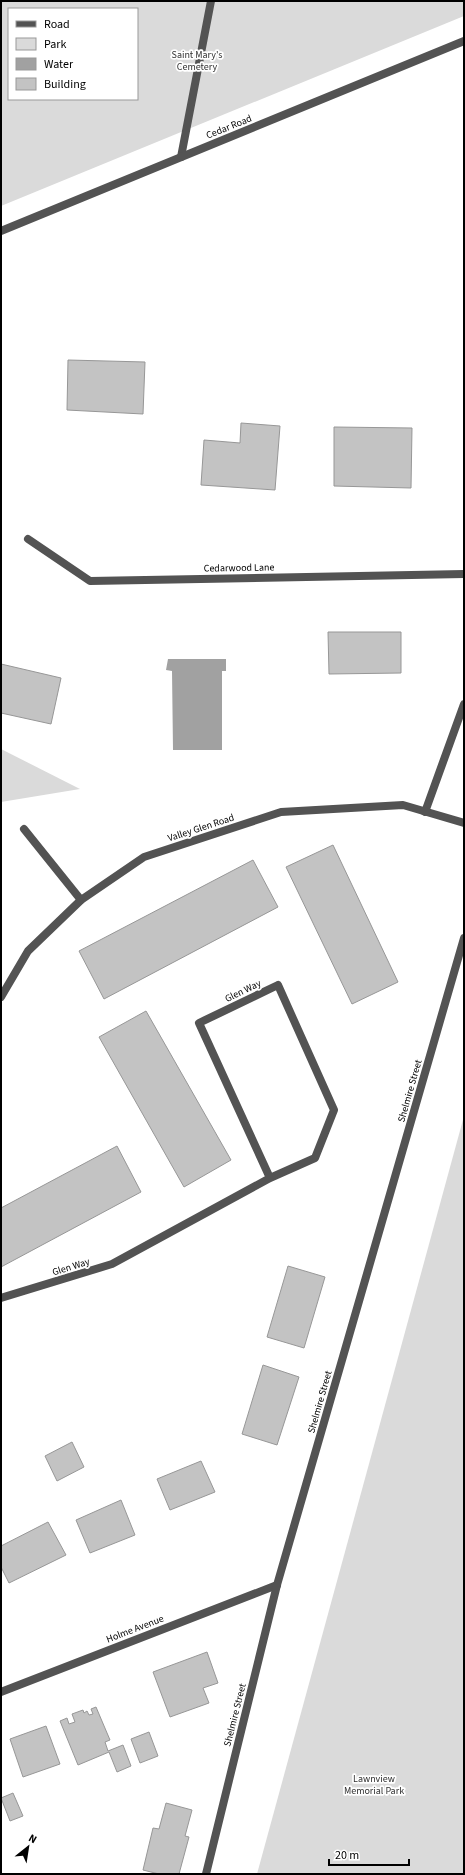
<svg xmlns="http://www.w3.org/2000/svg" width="465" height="1875" viewBox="0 0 465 1875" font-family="'Source Sans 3',sans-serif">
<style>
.green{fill:#dadada;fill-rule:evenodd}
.water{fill:#a1a1a1}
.building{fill:#c3c3c3;stroke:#979797}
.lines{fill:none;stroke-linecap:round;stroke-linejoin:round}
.service{stroke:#535353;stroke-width:8}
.minor{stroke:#535353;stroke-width:8}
.labels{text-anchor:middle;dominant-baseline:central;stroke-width:3.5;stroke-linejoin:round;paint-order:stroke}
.park-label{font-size:10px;fill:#313131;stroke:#fff}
.street-label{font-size:10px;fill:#000;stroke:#fff}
</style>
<rect width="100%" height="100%" fill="#fff"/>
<!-- green -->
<g class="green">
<path d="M1 1H464V16L1 206ZM9 9H137V99H9Z"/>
<polygon points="1,749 80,789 1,802"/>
<polygon points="464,1116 464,1874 257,1874"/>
</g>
<!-- water -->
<polygon class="water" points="168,659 226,659 226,671 222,671 222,750 173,750 172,671 166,670"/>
<!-- building -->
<g class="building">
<polygon points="68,360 145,362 143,414 67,410"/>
<polygon points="241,423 280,426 275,490 201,485 204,440 240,443"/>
<polygon points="334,427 412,428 411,488 334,486"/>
<polygon points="328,632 401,632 401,673 329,674"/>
<polygon points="1,664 61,678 51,724 1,713"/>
<polygon points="333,845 398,982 352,1004 286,867"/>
<polygon points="253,860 278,907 104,999 79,951"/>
<polygon points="146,1011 231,1160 184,1187 99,1037"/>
<polygon points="117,1146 141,1192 1,1267 1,1208"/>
<polygon points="288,1266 325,1277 304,1348 267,1337"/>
<polygon points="263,1365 299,1377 277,1445 242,1434"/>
<polygon points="72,1442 84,1467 57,1481 45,1456"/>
<polygon points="201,1461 215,1492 170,1510 157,1479"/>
<polygon points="121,1500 135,1535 90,1553 76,1520"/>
<polygon points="48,1522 66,1555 9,1583 1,1567 1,1546"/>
<polygon points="207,1652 218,1683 203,1688 209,1703 170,1717 153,1672"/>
<polygon points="96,1707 110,1740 105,1742 108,1751 123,1745 131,1766 117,1772 109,1752 78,1765 60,1721 67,1718 69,1724 75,1722 72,1714 83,1710 84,1713 87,1711 89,1715 93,1714 91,1709"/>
<polygon points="46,1726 60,1764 23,1777 10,1739"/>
<polygon points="149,1732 158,1756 140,1763 131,1739"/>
<polygon points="13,1793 23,1816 10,1821 1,1798"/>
<polygon points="166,1803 192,1810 185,1836 189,1837 179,1874 159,1874 143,1870 153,1828 159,1829"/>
</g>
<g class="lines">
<!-- service -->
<g class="service">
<polyline points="181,157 211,1"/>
<polyline points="425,812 464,704"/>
<polyline points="24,829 81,900"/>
</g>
<!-- minor -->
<g class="minor">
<polyline points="1,231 464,41"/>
<polyline points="28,539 90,581 464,574"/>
<polyline points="1,997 28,951 81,900 144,857 281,812 403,805 464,823"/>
<polyline points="1,1298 112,1264 270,1178 315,1158 334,1110 278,985 199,1023 270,1178"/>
<polyline points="1,1692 277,1585"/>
<polyline points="206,1874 277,1585 464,938"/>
</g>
</g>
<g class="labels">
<!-- park labels -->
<g class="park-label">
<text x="197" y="55">Saint Mary's<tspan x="197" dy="12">Cemetery</tspan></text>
<text x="374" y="1779">Lawnview<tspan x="374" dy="12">Memorial Park</tspan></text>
</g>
<!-- street labels -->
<g class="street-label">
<text transform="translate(229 127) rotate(-22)">Cedar Road</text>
<text transform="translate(239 568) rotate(-1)">Cedarwood Lane</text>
<text transform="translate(201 828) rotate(-18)">Valley Glen Road</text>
<text transform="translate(243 991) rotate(-26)">Glen Way</text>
<text transform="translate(410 1091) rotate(-74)">Shelmire Street</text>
<text transform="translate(71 1267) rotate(-17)">Glen Way</text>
<text transform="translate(320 1402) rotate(-74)">Shelmire Street</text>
<text transform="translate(135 1629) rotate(-21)">Holme Avenue</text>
<text transform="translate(235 1715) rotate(-76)">Shelmire Street</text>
</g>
</g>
<!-- border -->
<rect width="465" height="1875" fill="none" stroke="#000000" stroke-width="4"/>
<!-- legend -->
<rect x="8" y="8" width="130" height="92" fill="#ffffff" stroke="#999999"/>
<rect x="16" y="21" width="20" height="6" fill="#535353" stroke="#999999"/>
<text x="44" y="28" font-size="12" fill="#000000">Road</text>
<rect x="16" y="38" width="20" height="12" fill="#dadada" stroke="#999999"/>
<text x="44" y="48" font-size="12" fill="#000000">Park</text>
<rect x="16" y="58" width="20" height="12" fill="#a1a1a1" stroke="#999999"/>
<text x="44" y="68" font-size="12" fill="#000000">Water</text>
<rect x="16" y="78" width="20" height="12" fill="#c3c3c3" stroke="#999999"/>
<text x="44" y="88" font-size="12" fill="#000000">Building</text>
<!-- north arrow -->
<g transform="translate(28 1847) rotate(30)" stroke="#ffffff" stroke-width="3" paint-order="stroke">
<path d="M0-3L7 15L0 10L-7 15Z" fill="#000000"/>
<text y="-6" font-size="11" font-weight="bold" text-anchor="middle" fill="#000000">N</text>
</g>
<!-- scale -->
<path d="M329 1859v6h80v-6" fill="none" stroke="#000000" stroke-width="2"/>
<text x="335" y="1859" font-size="12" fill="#000000" stroke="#ffffff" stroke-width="3" paint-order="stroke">20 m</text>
</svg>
